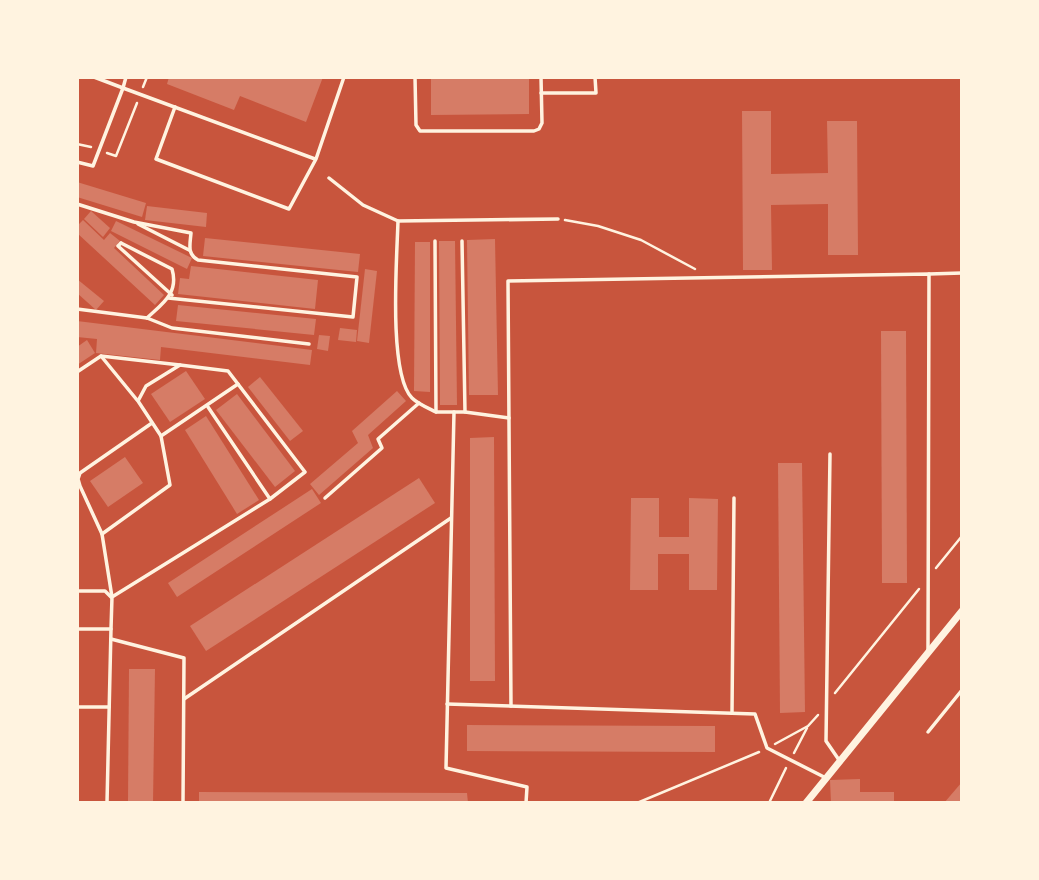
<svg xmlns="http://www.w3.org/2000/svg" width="1039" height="880" viewBox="0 0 1039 880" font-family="'Nunito Sans',sans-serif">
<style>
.building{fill:#d67c66}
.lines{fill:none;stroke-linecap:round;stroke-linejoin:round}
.path{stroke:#fff3e0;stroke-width:2.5}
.service{stroke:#fff3e0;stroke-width:3.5}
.minor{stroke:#fff3e0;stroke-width:7}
</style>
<rect width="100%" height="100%" fill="#c8553d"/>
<!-- building -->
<g class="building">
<polygon points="169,77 323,77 306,122 240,96 234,110 167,84"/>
<polygon points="431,77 529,77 529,114 431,115"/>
<polygon points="742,111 771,111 771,174 828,173 827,121 857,121 858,255 828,255 828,204 771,205 772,270 743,270"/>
<polygon points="77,182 146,203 142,217 77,197"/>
<polygon points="147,206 207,213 206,227 145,220"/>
<polygon points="91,211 110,228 103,237 84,219"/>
<polygon points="83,220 104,240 110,233 120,241 114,248 164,295 155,305 77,233 77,226"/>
<polygon points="116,221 192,258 187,269 111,231"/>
<polygon points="205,238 360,254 358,272 203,256"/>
<polygon points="495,239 498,395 469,395 467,240"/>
<polygon points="439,241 455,241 457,405 440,405"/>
<polygon points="415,242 430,242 430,392 414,391"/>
<polygon points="191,266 318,280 315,309 178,294 180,278 189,279"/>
<polygon points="365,269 377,271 369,343 357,341"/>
<polygon points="77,279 104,301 96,310 77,293"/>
<polygon points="178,305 316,319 314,335 176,321"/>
<polygon points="77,321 312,350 310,365 161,347 160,360 96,353 97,339 77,337"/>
<polygon points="340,328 357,330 356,342 338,340"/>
<polygon points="881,331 906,331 907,583 882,583"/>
<polygon points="319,335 330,336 328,351 317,349"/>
<polygon points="87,340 95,353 77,365 77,347"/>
<polygon points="186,371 205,399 170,422 151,394"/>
<polygon points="260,377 303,431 290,441 248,387"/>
<polygon points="397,391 406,401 368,435 373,448 319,495 310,484 358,443 352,431"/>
<polygon points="237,394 295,471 275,487 216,410"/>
<polygon points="206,416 259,500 237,514 185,430"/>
<polygon points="494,437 495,681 470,681 470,438"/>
<polygon points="125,457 143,483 108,507 90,481"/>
<polygon points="778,463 802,463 805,712 780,713"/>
<polygon points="419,478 435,503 206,651 190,626"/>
<polygon points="312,489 321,503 177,597 168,583"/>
<polygon points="631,498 659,498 659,537 689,537 689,498 718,499 717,590 689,590 689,554 658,554 658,590 630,590"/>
<polygon points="129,669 155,669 153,803 128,803"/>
<polygon points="467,725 715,726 715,752 467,751"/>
<polygon points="860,779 860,792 894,792 894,803 831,803 830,780"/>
<polygon points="962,782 962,803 944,803"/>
<polygon points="199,792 467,793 468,803 199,803"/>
</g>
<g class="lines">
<!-- path -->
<g class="path">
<polyline points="143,87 147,77"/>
<polyline points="77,144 91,147"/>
<polyline points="107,153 116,156 137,103"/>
<polyline points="565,220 598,226 641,240 695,269"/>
<polyline points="936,568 962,536"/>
<polyline points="835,693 919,589"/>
<polyline points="775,744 808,726 818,715"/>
<polyline points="794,753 807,728"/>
<polyline points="637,803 759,752"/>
<polyline points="769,803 786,768"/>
</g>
<!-- service -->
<g class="service">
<polyline points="94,77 123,88 126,77"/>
<polyline points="415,77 416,125 420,131 534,131 539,129 542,123 541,77"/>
<polyline points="541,93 596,93 595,77"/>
<polyline points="175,107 156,159 289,209 316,159 344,77"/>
<polyline points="77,162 93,166 123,88 315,159"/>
<polyline points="329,178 363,205 398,221 558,219"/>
<path d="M77 204 134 222 191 233C190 245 187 254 198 260L357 277 353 317 168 298"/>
<path d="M398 221C397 257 388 374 412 398 418 404 428 408 436 412"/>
<polyline points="138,224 189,250"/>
<polyline points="435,241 436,412 465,412 509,418"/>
<polyline points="462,241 465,412"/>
<path d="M121 243 172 269C179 293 163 303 147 318"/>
<polyline points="121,243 118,246 172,295"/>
<polyline points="929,274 962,273"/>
<polyline points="77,309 147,318 172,328 309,344"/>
<polyline points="101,356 137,400"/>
<polyline points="77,372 101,356 180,365 146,386 138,401 161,436 170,485 102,534 112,597"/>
<polyline points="208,407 270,499"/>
<polyline points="454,412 446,768 527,787 526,803"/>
<polyline points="161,436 238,384"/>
<polyline points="830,454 826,741 839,760"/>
<polyline points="325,498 382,448 378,439 419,403"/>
<polyline points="102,534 80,486 78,479 80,473 152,423"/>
<polyline points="77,591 105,591 111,597"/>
<polyline points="77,629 111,629 112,597 270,499 305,472 228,371 180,365"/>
<polyline points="111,639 184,658 183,803"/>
<polyline points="184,699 451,518"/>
<polyline points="447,704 755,714 767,748 826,778"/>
<polyline points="511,706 508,281 929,274 928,651"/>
<polyline points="77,707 109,707"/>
<polyline points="732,713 734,498"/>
<polyline points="928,732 962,690"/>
<polyline points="107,803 111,629"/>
</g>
<!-- minor -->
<polyline class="minor" points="806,803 962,611"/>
</g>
<!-- border -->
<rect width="1039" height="880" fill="none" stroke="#fff3e0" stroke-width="158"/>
</svg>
